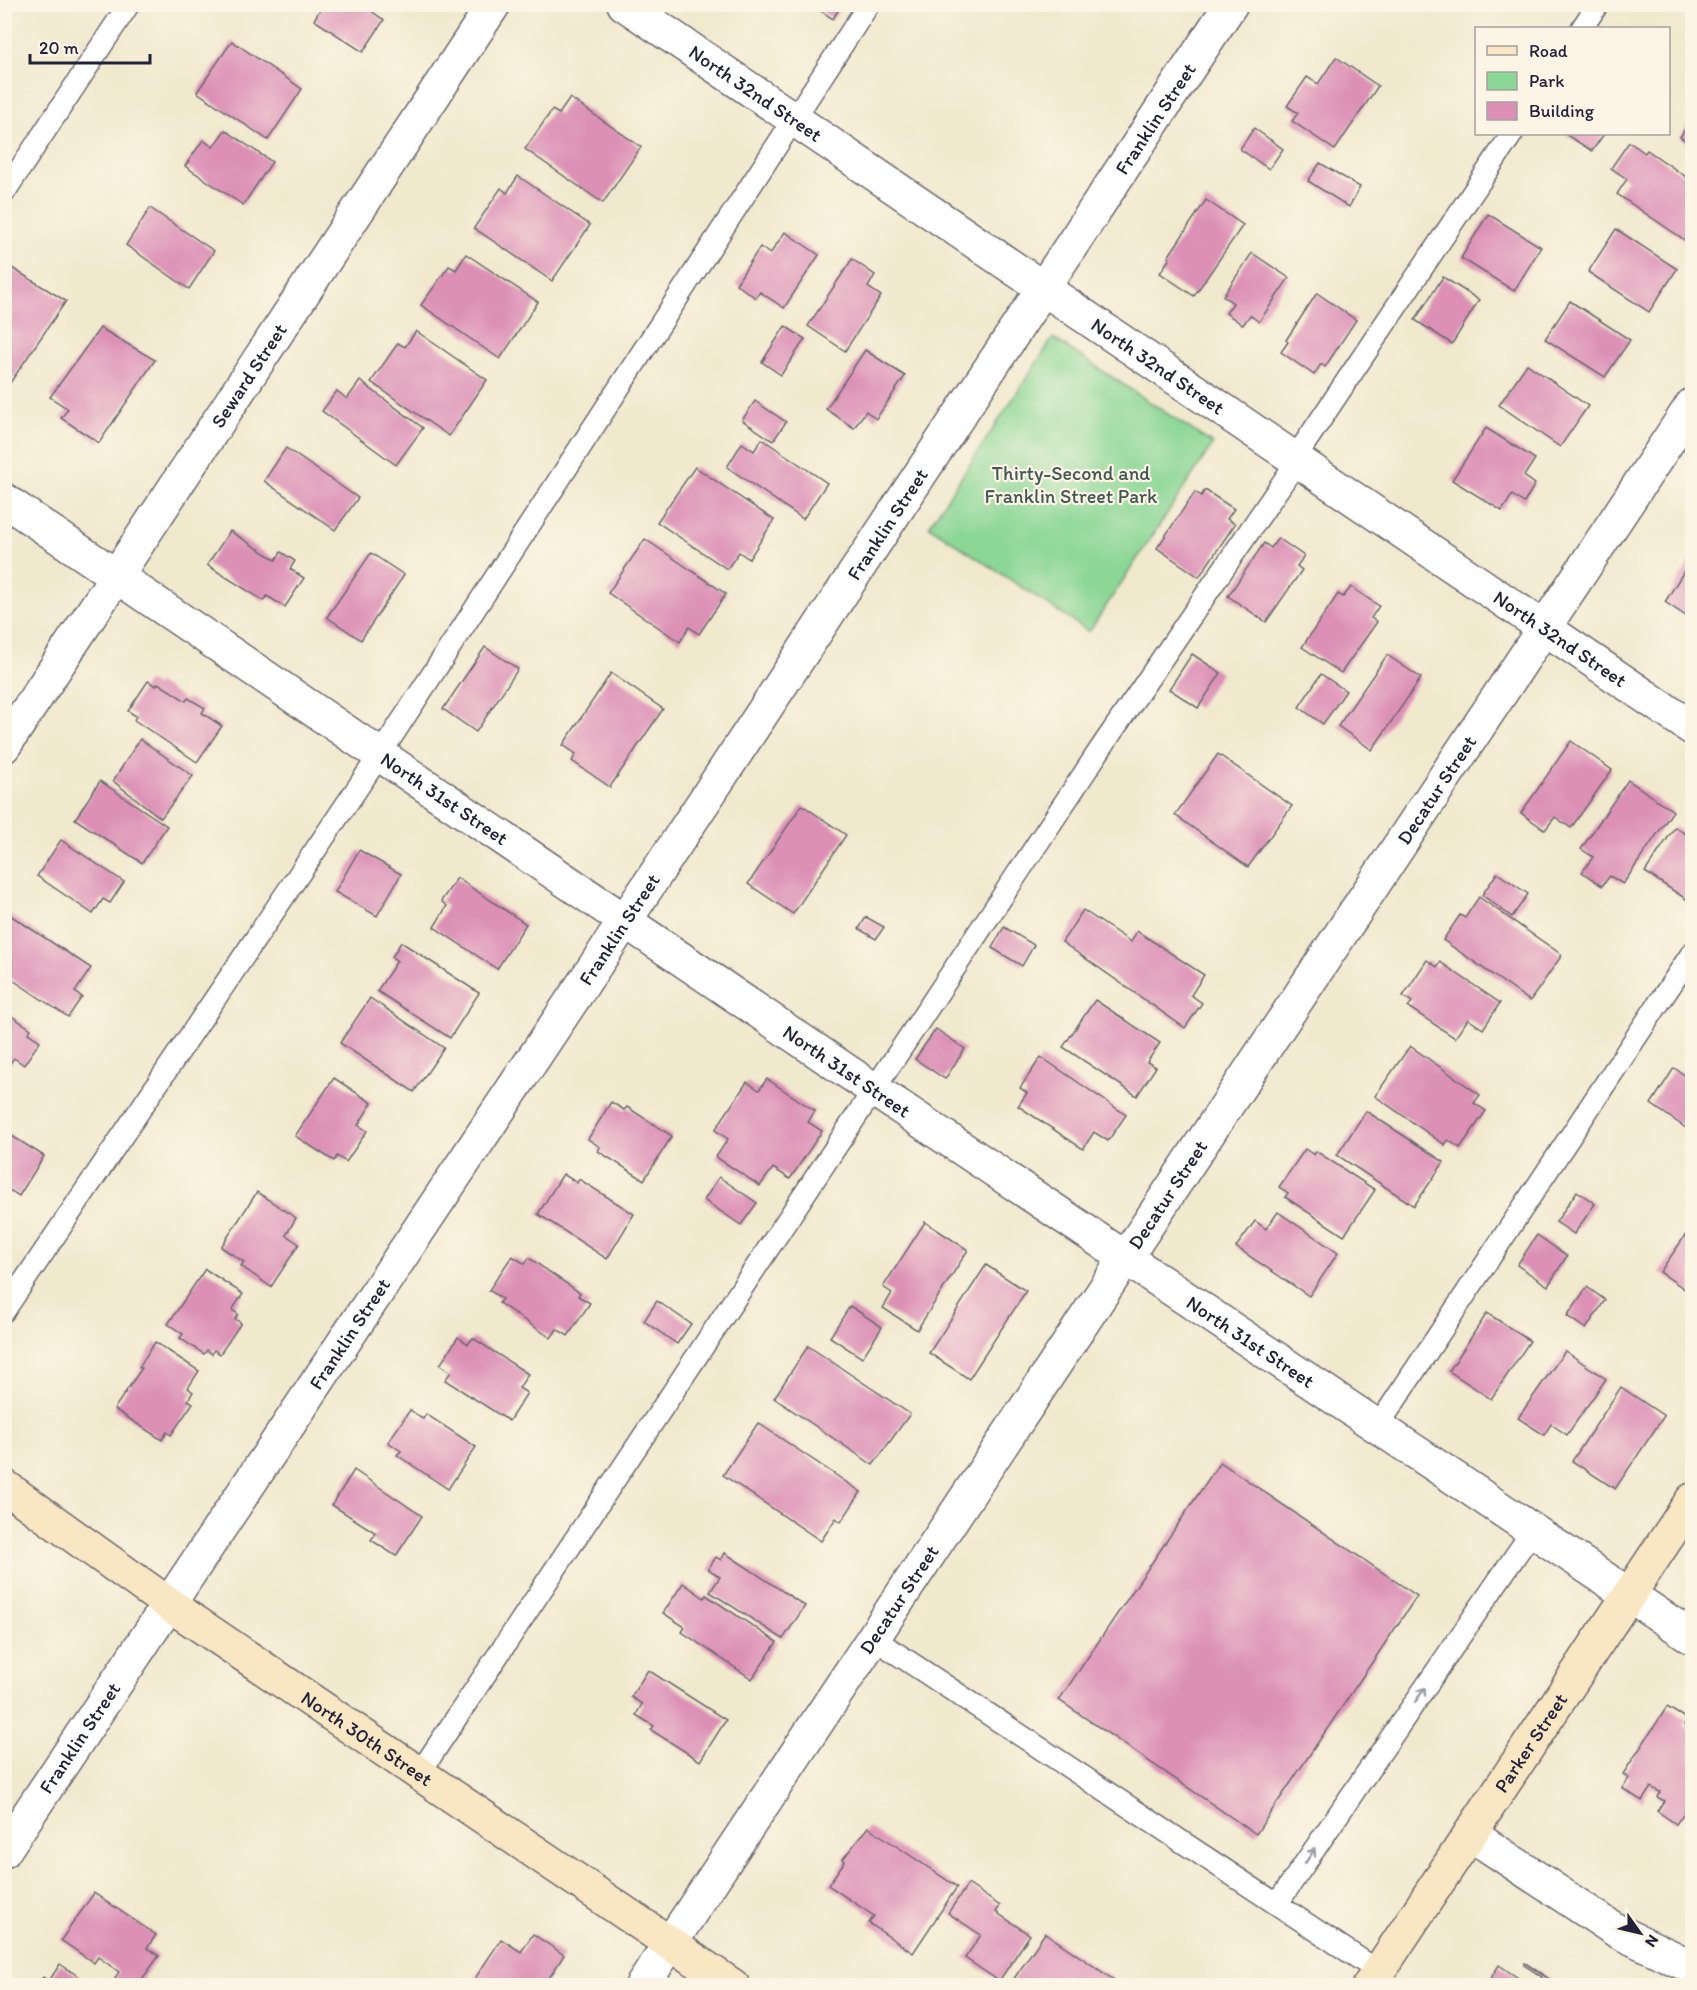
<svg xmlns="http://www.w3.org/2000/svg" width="1697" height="1990" viewBox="0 0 1697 1990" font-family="Itim,sans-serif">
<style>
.green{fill:#8bd795;stroke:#567c68;stroke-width:1.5}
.building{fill:#dc90b6}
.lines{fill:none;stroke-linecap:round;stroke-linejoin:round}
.lane-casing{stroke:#6a686e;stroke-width:24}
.street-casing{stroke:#6a686e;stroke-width:36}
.secondary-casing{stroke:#6a686e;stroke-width:36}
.lane{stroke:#fff;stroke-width:21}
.street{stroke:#fff;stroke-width:33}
.secondary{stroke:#f9e7c3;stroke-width:33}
.oneway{stroke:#9c9ca7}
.labels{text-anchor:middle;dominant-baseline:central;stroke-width:4.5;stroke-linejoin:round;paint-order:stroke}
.street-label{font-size:20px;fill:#22223b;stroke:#fcf5e5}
.park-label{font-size:20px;fill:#425856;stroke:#fcf5e5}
</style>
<rect width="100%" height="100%" fill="#fcf5e5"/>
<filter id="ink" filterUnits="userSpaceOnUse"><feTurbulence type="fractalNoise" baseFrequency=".0167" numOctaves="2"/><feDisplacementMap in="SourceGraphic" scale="12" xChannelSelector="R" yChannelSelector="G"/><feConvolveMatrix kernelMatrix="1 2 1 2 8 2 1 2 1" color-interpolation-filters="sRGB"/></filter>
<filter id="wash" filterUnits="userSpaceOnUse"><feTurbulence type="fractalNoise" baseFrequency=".008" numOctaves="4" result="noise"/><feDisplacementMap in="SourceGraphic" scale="24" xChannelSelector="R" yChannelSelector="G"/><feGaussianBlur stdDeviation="1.35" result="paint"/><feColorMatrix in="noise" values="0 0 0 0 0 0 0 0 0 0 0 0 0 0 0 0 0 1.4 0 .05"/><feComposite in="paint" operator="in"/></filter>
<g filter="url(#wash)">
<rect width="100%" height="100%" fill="#f1e9ce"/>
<!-- green -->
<polygon class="green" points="1053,338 1213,444 1089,632 929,526"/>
<g id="blocks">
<!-- building -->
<g class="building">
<polygon points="323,4 361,4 384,20 363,52 314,20"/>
<polygon points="810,4 842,4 833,19"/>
<polygon points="232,41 302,89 268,140 197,92"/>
<polygon points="1336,57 1378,86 1335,150 1292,121 1298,113 1287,106 1307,77 1318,84"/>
<polygon points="570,98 641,147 603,203 525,149 552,110 559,114"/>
<polygon points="1692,118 1692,145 1680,137"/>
<polygon points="1254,128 1283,149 1269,169 1240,149"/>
<polygon points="225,130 272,162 243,205 185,166 203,140 213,147"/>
<polygon points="1565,134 1604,134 1592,151"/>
<polygon points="1629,142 1645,153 1647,150 1692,181 1692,238 1689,243 1617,194 1627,179 1611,168"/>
<polygon points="1320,163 1360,187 1349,207 1308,181"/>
<polygon points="518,176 590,225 552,281 474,228 501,188 507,193"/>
<polygon points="1206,200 1243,225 1194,296 1160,273 1170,258 1168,257"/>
<polygon points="150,208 214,251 189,289 126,245"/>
<polygon points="1488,214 1541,247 1514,291 1461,258"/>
<polygon points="1616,229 1677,269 1649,312 1588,272"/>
<polygon points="785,232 819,255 784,308 760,292 756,298 736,284 760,247 770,254"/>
<polygon points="1252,253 1289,278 1259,322 1250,315 1243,325 1226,313 1233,303 1223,296"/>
<polygon points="466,254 538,302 500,359 421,305 449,266 456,270"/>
<polygon points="852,259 875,275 868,287 881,296 845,351 808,326"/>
<polygon points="12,268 66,301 10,383 4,379 4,279"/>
<polygon points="1443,277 1479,300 1452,344 1415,320"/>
<polygon points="1317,293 1356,320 1325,367 1321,364 1314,375 1281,352 1288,342 1286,340"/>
<polygon points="1570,301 1630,340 1605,377 1545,339"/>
<polygon points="785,326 805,339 781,375 762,362"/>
<polygon points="100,328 155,360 99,443 61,418 68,409 50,397"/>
<polygon points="416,331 487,380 449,436 371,382 398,343 405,347"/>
<polygon points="865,350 905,376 876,419 866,411 854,428 826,409"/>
<polygon points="1527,364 1588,406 1560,447 1499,405"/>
<polygon points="360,381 423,428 396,465 322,411 337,391 347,399"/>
<polygon points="755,401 786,422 773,441 742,420"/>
<polygon points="1486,428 1535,459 1524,476 1535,484 1524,503 1512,495 1502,511 1452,480"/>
<polygon points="762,439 827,483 803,519 727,467 742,443 754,451"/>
<polygon points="286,448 358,498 335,530 264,481"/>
<polygon points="695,467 774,520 749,559 739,552 727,569 657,522"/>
<polygon points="1205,490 1234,509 1227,519 1235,524 1199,577 1157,548 1195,492 1201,496"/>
<polygon points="230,531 276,560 281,552 295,561 290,569 304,578 285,607 267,596 264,601 207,565"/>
<polygon points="1278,538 1304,556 1297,566 1302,570 1266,622 1228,596 1264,543 1271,548"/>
<polygon points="645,539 726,594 699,634 689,627 680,642 608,593"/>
<polygon points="371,553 404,575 361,640 327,617"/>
<polygon points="1692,558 1692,620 1665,602"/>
<polygon points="1351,587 1379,606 1371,618 1377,622 1341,673 1302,647 1338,594 1343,597"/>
<polygon points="485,647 518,669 476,732 443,709"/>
<polygon points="1192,654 1221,673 1198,708 1169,689"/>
<polygon points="1387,655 1421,678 1372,750 1338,726"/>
<polygon points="611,673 663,709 610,787 572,761 576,754 563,745"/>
<polygon points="1321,674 1346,691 1323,724 1299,707"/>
<polygon points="148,681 156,686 158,683 186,701 188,698 205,708 202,713 222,726 197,762 134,720 136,716 128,711"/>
<polygon points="140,739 193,776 161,818 113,781"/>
<polygon points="1571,741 1612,770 1571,828 1555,817 1545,830 1521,813"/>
<polygon points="1218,754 1292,806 1248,867 1175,815"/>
<polygon points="1628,780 1673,811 1623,884 1610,876 1602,886 1582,872 1593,857 1581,849"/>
<polygon points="100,781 167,826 142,863 75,819"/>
<polygon points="802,805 846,835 793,914 748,884"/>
<polygon points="1675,827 1690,837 1692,834 1692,903 1645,872"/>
<polygon points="61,840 124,882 110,903 103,899 93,914 37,876"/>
<polygon points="359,850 401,874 377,916 335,892"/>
<polygon points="1497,873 1528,894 1512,917 1482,895"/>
<polygon points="457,878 526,924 497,969 434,927 447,906 441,901"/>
<polygon points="1479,897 1562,955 1530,1001 1443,940 1460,915 1465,918"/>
<polygon points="1083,910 1131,942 1137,931 1204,975 1191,995 1202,1003 1185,1028 1062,942"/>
<polygon points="10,915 91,968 75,992 82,997 68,1017 4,974 7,947 4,946 4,923"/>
<polygon points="866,917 884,927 876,939 859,929"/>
<polygon points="1004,927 1034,945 1022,966 992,948"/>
<polygon points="401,942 479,993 450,1038 377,991 397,961 392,957"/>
<polygon points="1427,960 1437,967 1440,962 1500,1003 1483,1029 1468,1019 1455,1038 1408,1007 1412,1002 1403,996"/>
<polygon points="370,998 444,1048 414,1092 340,1043"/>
<polygon points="1095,1000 1160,1043 1147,1062 1156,1067 1137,1096 1063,1047"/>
<polygon points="4,1011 31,1029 28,1033 40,1041 24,1065 14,1058 4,1072"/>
<polygon points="936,1029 965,1049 945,1079 915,1059"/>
<polygon points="1410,1046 1480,1095 1474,1103 1486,1111 1460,1148 1448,1140 1445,1145 1375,1096"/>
<polygon points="1041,1057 1126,1115 1108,1141 1094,1132 1083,1149 1018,1106 1027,1093 1020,1088"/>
<polygon points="1674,1068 1692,1080 1692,1119 1686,1128 1651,1104"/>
<polygon points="334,1078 372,1103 358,1125 367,1131 346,1162 337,1156 334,1161 295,1136"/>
<polygon points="767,1079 815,1111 808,1122 822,1131 790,1179 773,1168 760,1186 716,1157 728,1139 715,1130 747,1082 759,1090"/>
<polygon points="611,1102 624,1110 627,1107 672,1136 644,1180 598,1151 600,1147 588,1139"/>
<polygon points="1366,1111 1444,1162 1414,1206 1337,1155"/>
<polygon points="4,1131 44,1156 19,1196 4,1187"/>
<polygon points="1305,1149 1314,1155 1316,1151 1375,1190 1344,1236 1285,1197 1288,1193 1279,1187"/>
<polygon points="563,1174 577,1183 579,1179 634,1214 607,1259 538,1214"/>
<polygon points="719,1177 757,1203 741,1225 704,1200"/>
<polygon points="1577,1191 1595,1204 1574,1234 1556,1222"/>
<polygon points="257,1192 296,1218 286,1235 299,1244 271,1287 241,1266 244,1262 221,1247"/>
<polygon points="1278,1212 1338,1253 1309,1296 1236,1247 1255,1221 1266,1229"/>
<polygon points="925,1222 968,1250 917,1330 883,1308 892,1293 883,1287"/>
<polygon points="1689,1230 1692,1232 1692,1294 1660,1272"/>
<polygon points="1537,1235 1567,1256 1548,1286 1517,1265"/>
<polygon points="512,1256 525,1264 529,1258 580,1293 578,1296 590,1303 568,1336 557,1329 551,1338 499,1303 502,1299 489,1290"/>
<polygon points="986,1265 1026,1291 969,1379 929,1353"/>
<polygon points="205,1269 243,1294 232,1310 238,1314 235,1319 241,1323 220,1354 214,1350 212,1354 207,1350 204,1354 180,1338 183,1334 168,1324"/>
<polygon points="1587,1287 1605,1300 1586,1329 1567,1316"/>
<polygon points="657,1301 691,1324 677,1344 644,1321"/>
<polygon points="850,1306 882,1327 862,1358 830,1337"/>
<polygon points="1487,1313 1530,1341 1491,1399 1449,1371"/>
<polygon points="458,1337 468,1344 473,1338 528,1374 519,1388 527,1393 509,1421 445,1380 451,1372 440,1365"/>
<polygon points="155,1342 199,1371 188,1388 193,1392 188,1400 193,1403 171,1435 167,1432 162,1440 114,1409 142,1368 139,1367"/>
<polygon points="808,1346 910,1414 873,1465 774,1398"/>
<polygon points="1565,1351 1606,1379 1567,1435 1551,1424 1544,1435 1518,1418"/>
<polygon points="1621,1387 1664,1416 1615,1489 1572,1461"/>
<polygon points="410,1410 423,1419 426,1414 476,1447 448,1489 397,1455 401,1451 388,1442"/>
<polygon points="758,1423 861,1492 841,1522 836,1518 821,1541 723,1475"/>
<polygon points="1220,1462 1417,1596 1256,1834 1059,1700"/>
<polygon points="354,1470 422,1516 396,1556 371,1540 376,1533 332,1505"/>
<polygon points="725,1553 805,1606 783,1639 710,1592 720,1577 708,1569 716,1557 721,1560"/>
<polygon points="683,1583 704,1598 706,1595 777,1642 752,1679 682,1632 685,1627 663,1613"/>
<polygon points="648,1670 726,1720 700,1761 651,1730 654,1726 636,1715 642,1704 631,1697"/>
<polygon points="1667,1707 1687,1719 1684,1725 1692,1731 1692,1820 1687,1816 1690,1813 1686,1810 1676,1824 1657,1811 1664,1801 1657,1797 1660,1792 1651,1787 1642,1801 1622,1788 1629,1778 1623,1774"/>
<polygon points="868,1827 957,1887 913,1953 869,1923 874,1916 828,1885 845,1861 843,1859"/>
<polygon points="968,1884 1000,1906 996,1912 1030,1935 999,1981 965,1958 981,1935 948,1913"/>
<polygon points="94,1893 156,1935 147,1948 159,1956 142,1979 152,1986 127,1986 115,1978 119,1972 98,1957 94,1963 61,1940"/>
<polygon points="1045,1933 1114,1980 1110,1986 1009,1986"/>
<polygon points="533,1934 564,1955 544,1986 470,1986 501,1939 521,1952"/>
<polygon points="1525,1963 1560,1986 1536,1986 1542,1977 1524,1965"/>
<polygon points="60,1964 93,1986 37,1986 43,1977 49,1981"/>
<polygon points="1499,1965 1530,1986 1486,1986"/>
</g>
</g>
</g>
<g filter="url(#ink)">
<use href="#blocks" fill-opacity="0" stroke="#6a686e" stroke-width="1.5"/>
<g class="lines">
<!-- lane casing -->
<g class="lane-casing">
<g id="lane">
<polyline points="1582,28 1598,4"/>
<polyline points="4,193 129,4"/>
<polyline points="1295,458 1512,134"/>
<polyline points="4,1311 381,753 869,4"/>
<polyline points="1378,1426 1692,953"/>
<polyline points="873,1638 1378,1971"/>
<polyline points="419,1774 1103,745 1298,460"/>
<polyline points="1277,1904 1533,1530"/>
</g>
</g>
<!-- street casing -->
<g class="street-casing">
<g id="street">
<path id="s1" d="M624 4 1692 728"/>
<path id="s2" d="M4 500 876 1091 1692 1637"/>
<path id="s3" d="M4 746 494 4"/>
<polyline points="1470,1834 1617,1931 1692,1967"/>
<path id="s4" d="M4 1851 605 951 1231 4"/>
<path id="s5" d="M642 1986 1692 405"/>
</g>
</g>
<!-- secondary casing -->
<g class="secondary-casing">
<g id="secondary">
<path id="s6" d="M4 1486 170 1605 733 1986"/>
<path id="s7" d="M1369 1986 1692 1500"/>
</g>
</g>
<!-- lane -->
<use href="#lane" class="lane"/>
<!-- street -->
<use href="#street" class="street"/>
<!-- secondary -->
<use href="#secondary" class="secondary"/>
</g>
<!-- one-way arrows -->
<defs><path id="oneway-shaft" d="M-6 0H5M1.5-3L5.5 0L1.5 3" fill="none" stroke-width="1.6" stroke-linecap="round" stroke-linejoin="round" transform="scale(1.5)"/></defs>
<g class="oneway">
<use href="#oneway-shaft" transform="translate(1420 1695) rotate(-56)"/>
<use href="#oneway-shaft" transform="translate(1310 1856) rotate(-56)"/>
</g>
</g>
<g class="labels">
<!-- street labels -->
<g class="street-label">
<text stroke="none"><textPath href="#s1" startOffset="159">North 32nd Street</textPath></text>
<text stroke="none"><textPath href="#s4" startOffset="2080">Franklin Street</textPath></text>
<text stroke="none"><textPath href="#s1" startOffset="645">North 32nd Street</textPath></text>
<text stroke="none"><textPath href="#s3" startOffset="444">Seward Street</textPath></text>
<text stroke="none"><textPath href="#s4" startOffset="1594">Franklin Street</textPath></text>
<text stroke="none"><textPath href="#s1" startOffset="1131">North 32nd Street</textPath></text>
<text stroke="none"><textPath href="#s5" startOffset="1436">Decatur Street</textPath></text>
<text stroke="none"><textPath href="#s2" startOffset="532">North 31st Street</textPath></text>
<text stroke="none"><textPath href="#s4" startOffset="1108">Franklin Street</textPath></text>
<text stroke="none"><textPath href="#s2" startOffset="1018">North 31st Street</textPath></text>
<text stroke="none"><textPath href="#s5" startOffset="950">Decatur Street</textPath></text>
<text stroke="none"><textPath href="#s4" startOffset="622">Franklin Street</textPath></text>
<text stroke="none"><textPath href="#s2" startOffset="1504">North 31st Street</textPath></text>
<text stroke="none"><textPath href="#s5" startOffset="464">Decatur Street</textPath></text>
<text stroke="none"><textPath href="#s4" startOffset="136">Franklin Street</textPath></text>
<text stroke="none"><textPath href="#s6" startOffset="442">North 30th Street</textPath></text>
<text stroke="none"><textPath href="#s7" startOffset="292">Parker Street</textPath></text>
</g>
<!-- park labels -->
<g class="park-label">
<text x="1071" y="473">Thirty-Second and<tspan x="1071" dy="23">Franklin Street Park</tspan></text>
</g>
</g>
<!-- margin -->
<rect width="1697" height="1990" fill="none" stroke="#fcf5e5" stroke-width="24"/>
<!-- legend -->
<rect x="1475" y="27" width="195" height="108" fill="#fcf5e5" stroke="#a5a1a1" stroke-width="1.5"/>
<rect x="1487" y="46" width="30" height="9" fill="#f9e7c3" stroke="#a5a1a1" stroke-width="1.5"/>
<text x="1529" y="57" font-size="18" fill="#22223b">Road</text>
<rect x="1487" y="72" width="30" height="18" fill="#8bd795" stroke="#a5a1a1" stroke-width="1.5"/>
<text x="1529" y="87" font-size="18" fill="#22223b">Park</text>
<rect x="1487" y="102" width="30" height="18" fill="#dc90b6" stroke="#a5a1a1" stroke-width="1.5"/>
<text x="1529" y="117" font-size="18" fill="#22223b">Building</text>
<!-- north arrow -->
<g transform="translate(1640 1933) rotate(124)" stroke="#fcf5e5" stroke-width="4.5" paint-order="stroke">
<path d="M0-4.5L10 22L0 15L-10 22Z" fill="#22223b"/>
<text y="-9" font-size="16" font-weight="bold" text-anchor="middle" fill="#22223b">N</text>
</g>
<!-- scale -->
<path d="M30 54v9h120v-9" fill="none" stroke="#22223b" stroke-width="3"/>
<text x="39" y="54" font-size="18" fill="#22223b" stroke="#fcf5e5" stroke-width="4.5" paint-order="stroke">20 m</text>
</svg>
